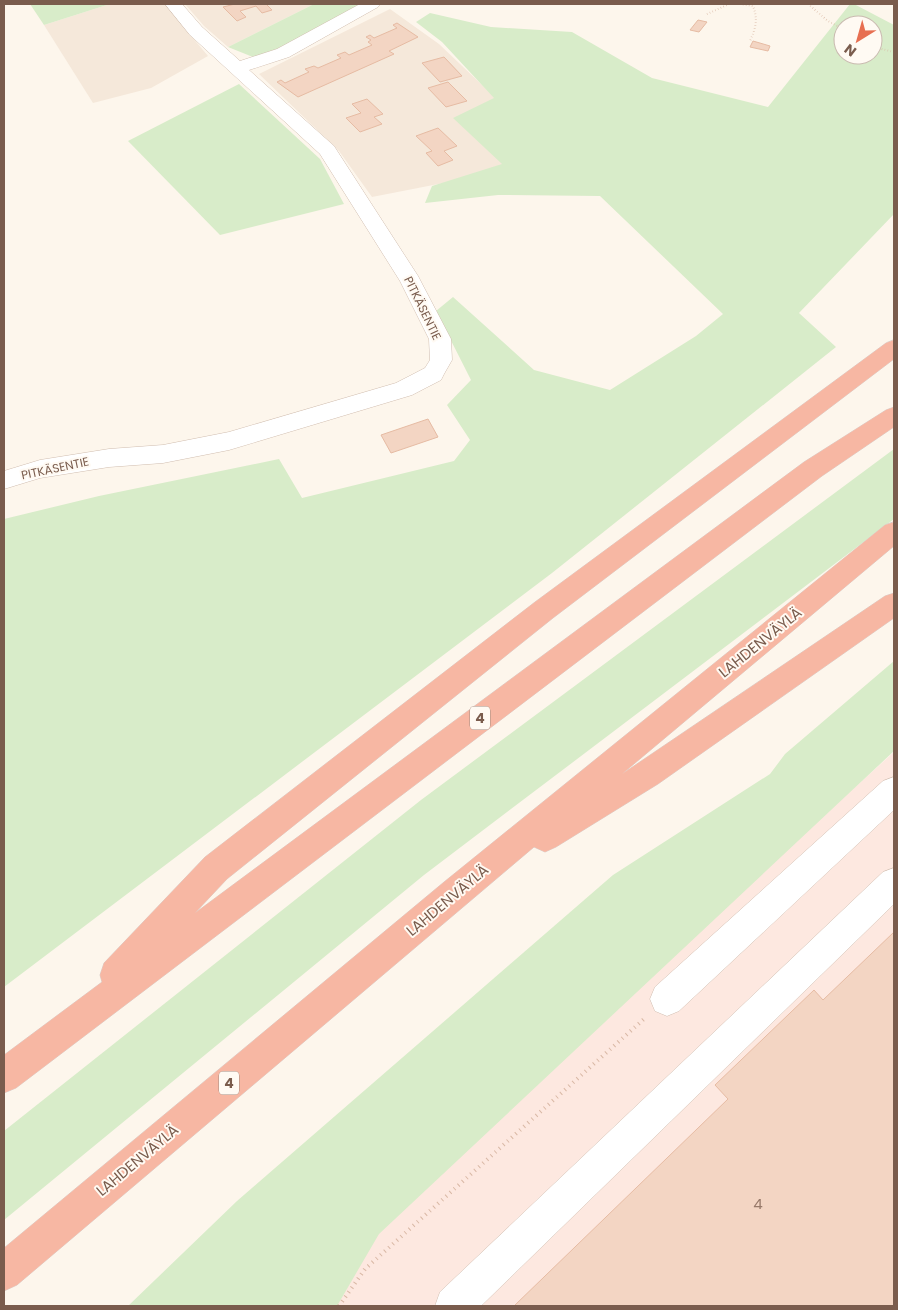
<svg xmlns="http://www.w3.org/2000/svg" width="898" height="1310" viewBox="0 0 898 1310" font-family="Poppins,sans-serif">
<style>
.residential{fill:#f5e8da}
.commercial{fill:#fde8e0}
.green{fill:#d8ecc9;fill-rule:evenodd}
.building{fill:#f3d5c3;stroke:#e6bba3}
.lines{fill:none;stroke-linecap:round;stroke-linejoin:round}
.minor-casing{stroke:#d1beb0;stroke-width:1}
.highway-casing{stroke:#dad1cd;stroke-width:1}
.path-far1{stroke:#d9b8a5;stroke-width:2;stroke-dasharray:0.5 2.5;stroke-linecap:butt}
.path{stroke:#d9b8a5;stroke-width:4;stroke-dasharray:1 4.5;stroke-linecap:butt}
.minor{fill:#fff;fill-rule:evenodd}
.highway{fill:#f7b7a3;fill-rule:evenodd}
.labels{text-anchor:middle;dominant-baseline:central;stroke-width:4;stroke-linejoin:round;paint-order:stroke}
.far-street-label{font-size:12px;fill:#7a5c4d;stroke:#fffaf3}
.shield{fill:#fffaf3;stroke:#a28b7f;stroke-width:1}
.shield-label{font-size:14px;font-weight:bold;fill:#7a5c4d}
.street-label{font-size:15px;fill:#7a5c4d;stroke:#fffaf3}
.near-number-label{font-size:15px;fill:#987a6a}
</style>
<rect width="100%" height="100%" fill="#fdf6ec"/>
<!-- residential -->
<g class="residential">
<polygon points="110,4 164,4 208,56 151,88 93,103 44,25"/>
<polygon points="185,4 314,4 228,47 204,26"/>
<polygon points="390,9 439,44 561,160 372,197 339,151 259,74"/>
</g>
<!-- commercial -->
<polygon class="commercial" points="894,752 894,1306 294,1306 353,1242"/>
<!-- green -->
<g class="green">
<polygon points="30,4 110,4 44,25"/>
<polygon points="314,4 367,4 258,59 228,47"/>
<path d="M850 4H854L894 25V214L799 313 836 347 552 573 4 987V519L99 496 279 459 302 498 454 461 470 440 447 405 471 380 436 311 453 297 534 370 610 390 696 336 723 314 600 196 498 195 425 203 432 186 502 164 453 118 494 98 442 42 416 22 430 13 491 27 572 32 652 78 768 107ZM843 25H873V55H843Z"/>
<polygon points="239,84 320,159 344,204 220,235 128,141"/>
<polygon points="894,449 894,519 424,875 4,1220 4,1131 421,800"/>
<polygon points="894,661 894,751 379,1234 337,1306 128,1306 237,1201 613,875 770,774 785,754"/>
</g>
<!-- building -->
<g class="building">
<polygon points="235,4 266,4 272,10 262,13 256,6 240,11 246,17 237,21 223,7"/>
<polygon points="698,20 707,22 699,32 690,30"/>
<polygon points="397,23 418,37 389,51 394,54 298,97 277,82 281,80 285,83 309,72 305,69 314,66 318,68 341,58 337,55 345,52 349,55 372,45 368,42 371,40 366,37 370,35 374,38 397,28 393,25"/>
<polygon points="753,41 770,46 768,51 750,47"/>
<polygon points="444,57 462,76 440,82 422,63"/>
<polygon points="448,82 467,101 446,107 428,88"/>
<polygon points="367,99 383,114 374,117 382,124 360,132 346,118 361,113 352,104"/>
<polygon points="438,128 457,146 444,151 453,160 438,166 426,153 432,151 416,136"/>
<polygon points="428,419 438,437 391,453 381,435"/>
<polygon points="894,932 894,1306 514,1306 728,1099 715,1085 814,990 823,1000"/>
</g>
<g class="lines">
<!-- minor casing -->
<g class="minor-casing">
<g id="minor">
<polygon points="165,4 182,4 202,27 240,61 277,49 360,4 380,4 378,7 289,57 249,70 334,146 418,276 451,339 452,360 444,374 441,380 412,395 229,450 163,463 109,467 40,478 4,489 4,471 40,460 109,449 163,445 229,432 396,383 425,368 430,360 429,339 400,281 320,154 190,35"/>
<polygon points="894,777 894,810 679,1011 667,1016 655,1011 650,999 655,987 883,781"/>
<polygon points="894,868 894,904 481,1306 435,1306 440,1292 883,872"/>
</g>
</g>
<!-- highway casing -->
<g class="highway-casing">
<g id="highway">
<polygon points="894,340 894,359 553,618 227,879 195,913 804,462 886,410 894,407 894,427 822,476 16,1088 4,1093 4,1055 102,982 100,975 104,963 205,857 535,602 886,343"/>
<polygon points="894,522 894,546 622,774 885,596 894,593 894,618 658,784 556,847 545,852 534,847 17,1285 4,1291 4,1248 444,882 885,525"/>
</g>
</g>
<!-- path-far1 -->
<g class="path-far1">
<path d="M740 4 753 6C758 19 756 28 750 41"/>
<polyline points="808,4 828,21 843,29"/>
<polyline points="707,14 729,4"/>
<polyline points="873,47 894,52"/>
</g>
<!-- path -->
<polyline class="path" points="339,1306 365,1269 644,1019"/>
<!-- minor -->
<use href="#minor" class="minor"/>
<!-- highway -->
<use href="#highway" class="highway"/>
</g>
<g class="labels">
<!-- far-street labels -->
<g class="far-street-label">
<text transform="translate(423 308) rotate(64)">PITKÄSENTIE</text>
<text transform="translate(55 468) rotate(-12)">PITKÄSENTIE</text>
</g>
<!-- shield labels -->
<g class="shield">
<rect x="470" y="706.5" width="20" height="23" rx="4"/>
<rect x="219" y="1071.5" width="20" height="23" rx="4"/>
</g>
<g class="shield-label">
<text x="480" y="718">4</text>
<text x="229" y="1083">4</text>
</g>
<!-- street labels -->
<g class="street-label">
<text transform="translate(760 642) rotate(-39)">LAHDENVÄYLÄ</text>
<text transform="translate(447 900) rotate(-40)">LAHDENVÄYLÄ</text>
<text transform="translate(137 1160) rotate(-40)">LAHDENVÄYLÄ</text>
</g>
<!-- near-number labels -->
<g class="near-number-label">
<text x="758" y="1203">4</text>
</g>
</g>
<!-- border -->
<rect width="898" height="1310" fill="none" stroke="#7a5c4d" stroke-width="10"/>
<!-- north arrow -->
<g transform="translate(858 40) rotate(217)"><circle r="24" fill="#fffaf3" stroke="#cabbb1"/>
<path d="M0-4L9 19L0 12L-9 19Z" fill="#e76f51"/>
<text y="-8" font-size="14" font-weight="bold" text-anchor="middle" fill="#7a5c4d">N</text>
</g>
</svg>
